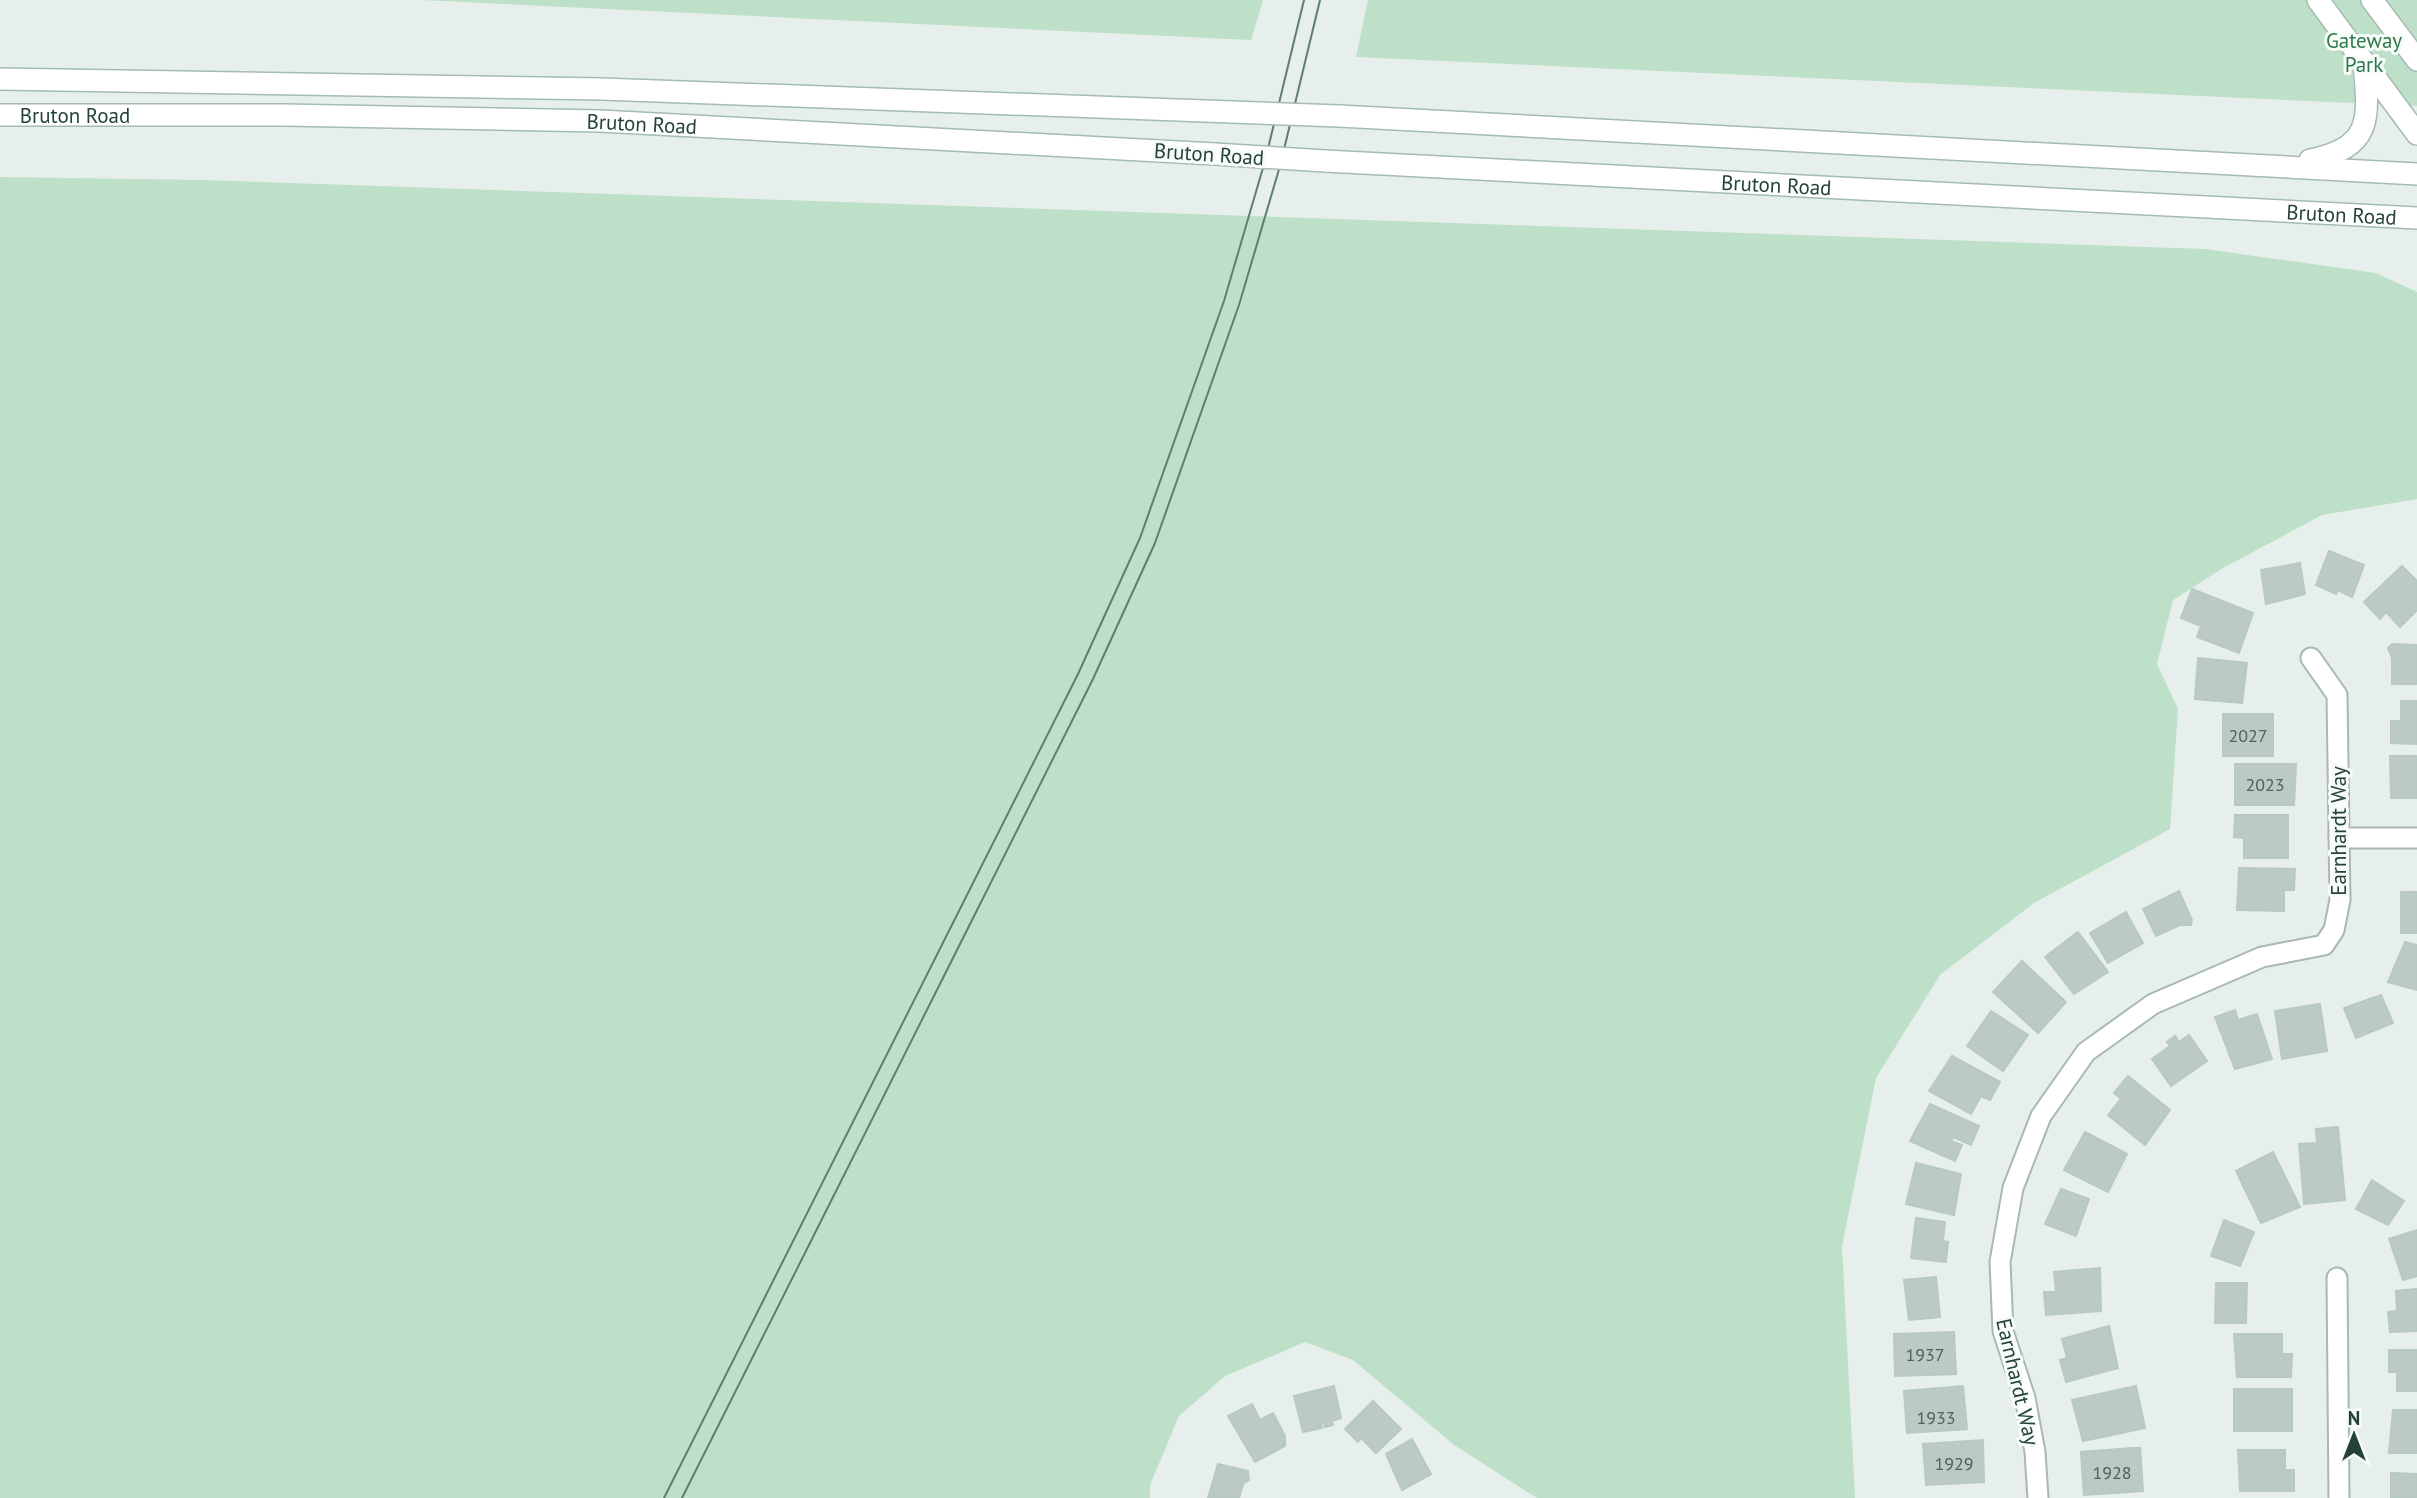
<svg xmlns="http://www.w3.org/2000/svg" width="2417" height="1498" viewBox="0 0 2417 1498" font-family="'PT Sans',sans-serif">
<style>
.green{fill:#bfe0c8}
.building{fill:#bbcac4;stroke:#b8c9c2;stroke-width:2}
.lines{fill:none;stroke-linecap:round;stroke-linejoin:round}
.minor-casing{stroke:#a8b8b2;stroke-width:23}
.secondary-casing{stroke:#a4bbb3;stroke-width:24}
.minor{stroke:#fff;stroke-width:19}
.secondary{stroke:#fff;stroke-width:21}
.tram{stroke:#5f7d75;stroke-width:2}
.secondary-bridge-casing{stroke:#a4bbb3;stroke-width:24;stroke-linecap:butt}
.secondary-bridge{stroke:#fff;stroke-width:21}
.labels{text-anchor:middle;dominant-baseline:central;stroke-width:6;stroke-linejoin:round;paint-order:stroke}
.number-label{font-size:18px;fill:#4a645c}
.park-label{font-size:21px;fill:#2d7a4b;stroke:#f7fbf9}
.street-label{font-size:21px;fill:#24423a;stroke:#f7fbf9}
</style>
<rect width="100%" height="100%" fill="#e6efeb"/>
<!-- green -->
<g class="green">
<polygon points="421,0 1263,0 1251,40"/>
<polygon points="1368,0 2417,0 2417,106 1356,57"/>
<polygon points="0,177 202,180 2205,249 2376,273 2417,292 2417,499 2322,515 2223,568 2173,600 2157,664 2178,709 2170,829 2034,903 1940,975 1876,1078 1842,1246 1855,1498 1537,1498 1454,1445 1353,1360 1305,1342 1225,1376 1179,1416 1150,1485 1150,1498 0,1498"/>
</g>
<!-- building -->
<g class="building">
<polygon points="2329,551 2364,565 2352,597 2338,590 2336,594 2316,585"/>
<polygon points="2300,563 2305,594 2266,604 2261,570"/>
<polygon points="2402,566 2417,581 2417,610 2400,627 2386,612 2380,619 2364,602"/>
<polygon points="2192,589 2253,613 2239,653 2197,637 2201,626 2181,618"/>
<polygon points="2392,644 2417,645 2417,684 2392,684 2392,658 2388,648"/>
<polygon points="2198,658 2247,663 2242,703 2195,699"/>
<polygon points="2401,701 2417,701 2417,744 2391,743 2391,721 2401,721"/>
<rect x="2223" y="714" width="50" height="42"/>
<polygon points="2390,756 2417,756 2417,798 2391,798"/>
<polygon points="2235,764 2296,764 2294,805 2235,805"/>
<polygon points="2235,815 2288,815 2288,858 2244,858 2244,838 2234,837"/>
<polygon points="2239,868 2295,869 2294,890 2284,890 2284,911 2237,910"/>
<polygon points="2179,891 2192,920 2191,925 2180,925 2156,936 2143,909"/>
<rect x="2401" y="892" width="16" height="41"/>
<polygon points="2126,912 2143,943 2108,963 2090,933"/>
<polygon points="2078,932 2108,972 2074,994 2045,957"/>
<polygon points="2405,942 2417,945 2417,990 2388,982"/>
<polygon points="2022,961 2066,1002 2038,1033 1993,992"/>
<polygon points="2381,995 2393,1023 2356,1038 2344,1008"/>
<polygon points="2320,1004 2327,1051 2282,1059 2275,1011"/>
<polygon points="2235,1010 2238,1020 2257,1014 2272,1059 2235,1069 2215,1017"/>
<polygon points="1991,1011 2028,1035 2003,1071 1967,1046"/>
<polygon points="2189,1035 2207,1061 2171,1086 2152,1059 2170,1046 2167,1042 2175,1036 2179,1042"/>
<polygon points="1952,1056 2000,1082 1990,1100 1981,1096 1971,1114 1929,1091"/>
<polygon points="2128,1076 2170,1110 2145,1145 2108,1115 2121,1099 2114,1093"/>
<polygon points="1930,1104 1979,1126 1971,1145 1953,1137 1951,1141 1962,1145 1955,1161 1910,1141"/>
<polygon points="2338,1127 2345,1200 2304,1204 2299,1144 2317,1143 2316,1129"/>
<polygon points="2085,1132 2127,1154 2108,1192 2064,1170"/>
<polygon points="2273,1152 2300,1207 2261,1223 2236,1171"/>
<polygon points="1916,1163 1961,1174 1954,1215 1906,1204"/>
<polygon points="2372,1180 2404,1201 2388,1225 2356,1209"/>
<polygon points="2061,1189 2089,1199 2076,1236 2045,1224"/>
<polygon points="1916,1218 1945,1222 1943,1241 1948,1242 1946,1262 1911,1258"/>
<polygon points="2224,1220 2254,1232 2240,1266 2211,1256"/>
<polygon points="2417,1230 2417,1276 2403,1280 2389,1239"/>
<polygon points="2100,1268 2101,1311 2046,1315 2044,1292 2056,1292 2054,1272"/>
<polygon points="1936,1277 1940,1317 1909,1320 1904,1280"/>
<polygon points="2216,1283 2247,1283 2246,1323 2215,1323"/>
<polygon points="2417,1289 2417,1331 2390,1332 2388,1312 2397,1311 2396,1291"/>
<polygon points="2109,1326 2118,1368 2066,1382 2060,1360 2067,1358 2062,1339"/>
<polygon points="1954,1332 1956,1374 1895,1376 1894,1334"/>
<polygon points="2234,1334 2282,1334 2282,1354 2292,1354 2291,1377 2237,1377"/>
<polygon points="2389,1350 2417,1350 2417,1391 2397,1391 2397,1372 2389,1372"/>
<polygon points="1334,1386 1341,1418 1332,1421 1333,1425 1325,1427 1324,1423 1321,1423 1322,1428 1303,1432 1294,1396"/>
<polygon points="1963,1386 1967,1429 1907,1433 1904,1391"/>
<polygon points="2136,1386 2145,1428 2083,1441 2072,1400"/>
<rect x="2234" y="1389" width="58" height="42"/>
<polygon points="1373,1401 1401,1429 1376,1453 1361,1438 1358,1442 1345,1429"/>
<polygon points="1252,1404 1260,1420 1273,1413 1285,1436 1285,1446 1255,1462 1228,1416"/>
<polygon points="2393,1410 2417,1410 2417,1453 2389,1453"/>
<polygon points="1412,1439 1431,1474 1402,1490 1386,1454"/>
<polygon points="1983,1440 1984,1482 1926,1485 1923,1444"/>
<polygon points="2132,1448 2140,1448 2143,1491 2084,1495 2081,1452"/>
<polygon points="2238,1450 2285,1450 2285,1470 2294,1470 2294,1491 2240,1491"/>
<polygon points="1218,1464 1248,1471 1249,1480 1243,1484 1239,1498 1208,1498"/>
<polygon points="2391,1473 2417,1474 2417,1498 2391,1498"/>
</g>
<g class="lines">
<!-- minor casing -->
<g class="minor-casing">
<g id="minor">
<polyline points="2339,838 2417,838"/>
<polyline points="2337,1278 2339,1498"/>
<polyline points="2038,1498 2035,1452 2025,1398 2003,1331 2000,1262 2013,1188 2041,1116 2086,1052 2153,1004 2262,957 2324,945 2334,930 2340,900 2337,695 2311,658"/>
</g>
</g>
<!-- secondary casing -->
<g class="secondary-casing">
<g id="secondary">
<polyline points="2318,0 2417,134"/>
<polyline points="2372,0 2417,60"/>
<polyline points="0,79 602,89 1232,112"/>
<path id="s1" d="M0 115H284L600 121 1215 154"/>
<polyline points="1339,116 2417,174"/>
<path d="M2310 160C2373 147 2369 119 2364 63"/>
<path id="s2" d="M1325 161 2417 218"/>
</g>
</g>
<!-- minor -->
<use href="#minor" class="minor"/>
<!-- secondary -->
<use href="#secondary" class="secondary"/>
<!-- tram -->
<g class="tram">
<polyline points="664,1498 1078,674 1140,538 1224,301 1265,161 1304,0"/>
<polyline points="682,1498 1093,679 1155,543 1239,305 1280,166 1320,0"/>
</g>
<!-- secondary-bridge casing -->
<g class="secondary-bridge-casing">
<g id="secondary-bridge">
<polyline points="1232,112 1339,116"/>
<polyline points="1215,154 1325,161"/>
</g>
</g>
<!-- secondary-bridge -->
<use href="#secondary-bridge" class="secondary-bridge"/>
</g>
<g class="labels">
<!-- number labels -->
<g class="number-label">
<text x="2248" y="735">2027</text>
<text x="2265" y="784">2023</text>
<text x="1925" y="1354">1937</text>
<text x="1936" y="1417">1933</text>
<text x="1954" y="1463">1929</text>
<text x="2112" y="1472">1928</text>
</g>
<!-- park labels -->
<g class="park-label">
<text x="2364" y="40">Gateway<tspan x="2364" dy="24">Park</tspan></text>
</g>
<!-- street labels -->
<g class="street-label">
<text stroke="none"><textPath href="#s1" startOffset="75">Bruton Road</textPath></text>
<text stroke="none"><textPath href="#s1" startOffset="642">Bruton Road</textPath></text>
<text transform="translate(1209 154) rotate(4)">Bruton Road</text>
<text stroke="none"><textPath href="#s2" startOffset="452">Bruton Road</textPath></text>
<text stroke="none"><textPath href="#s2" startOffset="1018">Bruton Road</textPath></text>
<text transform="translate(2338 831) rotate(-90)">Earnhardt Way</text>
<text transform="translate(2018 1382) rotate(77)">Earnhardt Way</text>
</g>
</g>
<!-- north arrow -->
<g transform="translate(2354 1435)" stroke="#f7fbf9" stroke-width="5" paint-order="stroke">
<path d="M0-5L12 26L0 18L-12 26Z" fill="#24423a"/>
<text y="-10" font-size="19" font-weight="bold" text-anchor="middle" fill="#24423a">N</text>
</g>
</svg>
